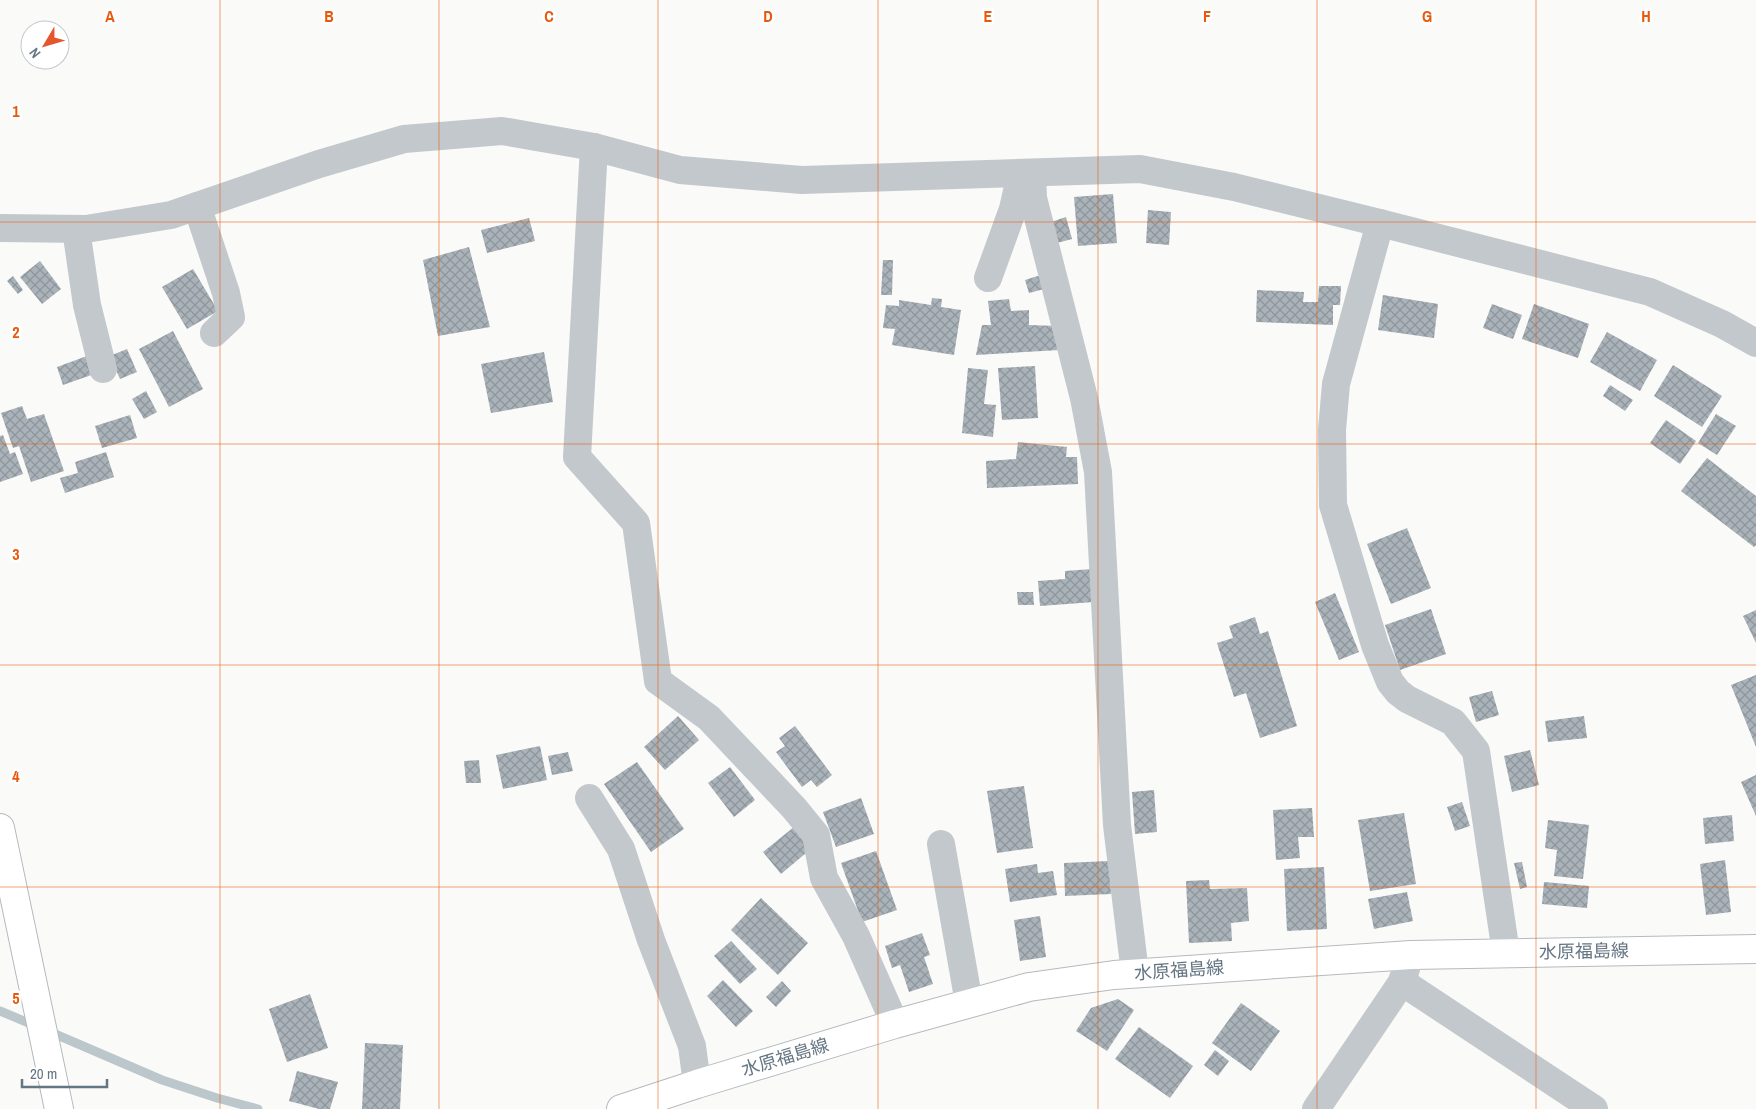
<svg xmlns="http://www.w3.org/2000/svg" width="1756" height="1109" viewBox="0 0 1756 1109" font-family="'Archivo Narrow','Noto Sans JP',sans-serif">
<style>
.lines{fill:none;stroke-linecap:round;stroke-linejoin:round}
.stream{stroke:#bbc7cb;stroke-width:9}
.building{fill:url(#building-cross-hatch)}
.major-casing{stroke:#b5babe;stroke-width:30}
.highway-casing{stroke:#b4b9bd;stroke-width:30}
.minor{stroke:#c3c8cc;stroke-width:28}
.major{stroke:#fff;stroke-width:28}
.highway{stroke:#fff;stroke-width:28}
.grid{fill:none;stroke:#e8590c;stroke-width:1;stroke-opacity:0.55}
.labels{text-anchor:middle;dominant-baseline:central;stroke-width:5;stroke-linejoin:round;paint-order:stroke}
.street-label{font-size:18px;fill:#657683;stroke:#fff}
.grid-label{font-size:16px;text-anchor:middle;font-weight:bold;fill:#e8590c;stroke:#fff;stroke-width:5;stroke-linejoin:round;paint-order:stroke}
</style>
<defs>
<pattern id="building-cross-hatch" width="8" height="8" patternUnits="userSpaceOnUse" patternTransform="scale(1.25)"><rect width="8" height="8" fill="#aab3b9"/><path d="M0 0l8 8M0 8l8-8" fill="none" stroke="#8e969c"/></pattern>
</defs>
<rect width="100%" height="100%" fill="#fafaf8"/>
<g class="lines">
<!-- stream -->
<g class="stream">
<polyline points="0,1011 36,1026"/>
<polyline points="48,1031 162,1080 217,1098 258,1109"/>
</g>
</g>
<!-- building -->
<g class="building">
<polygon points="1113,194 1117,243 1078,246 1074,197"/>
<polygon points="1148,210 1171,212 1169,245 1146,243"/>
<polygon points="1066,217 1072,239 1057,243 1051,222"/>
<polygon points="529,218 535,241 487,253 481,230"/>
<polygon points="469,247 490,327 438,336 423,260"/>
<polygon points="883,260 893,260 892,295 881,295"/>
<polygon points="40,261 61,289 42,304 20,277"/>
<polygon points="193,269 218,311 187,329 162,287"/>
<polygon points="1044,274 1048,288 1029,293 1025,280"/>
<polygon points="13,276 23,290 18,294 7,281"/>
<polygon points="1319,286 1341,286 1340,305 1333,305 1333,325 1256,322 1257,290 1304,292 1303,302 1318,302"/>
<polygon points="1383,295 1438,304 1434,338 1378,330"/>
<polygon points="932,298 942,299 941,307 961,310 954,355 892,345 895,329 883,328 886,305 899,306 899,300 931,305"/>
<polygon points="1009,299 1011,311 1029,310 1029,325 1059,326 1060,350 976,355 982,325 991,325 988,301"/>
<polygon points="1492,304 1522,315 1513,339 1483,328"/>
<polygon points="1534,304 1589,324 1578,358 1522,339"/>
<polygon points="173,331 203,389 169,407 139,349"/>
<polygon points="1607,332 1657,360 1640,391 1590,362"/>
<polygon points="127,349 137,372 120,379 110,356"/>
<polygon points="544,352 553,402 491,413 481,364"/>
<polygon points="87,356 94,374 63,385 57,367"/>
<polygon points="1673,365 1722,396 1702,427 1654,396"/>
<polygon points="1035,366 1038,418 1002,420 998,368"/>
<polygon points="968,368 988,370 984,404 996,405 993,437 962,433"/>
<polygon points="1610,385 1633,400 1625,411 1603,396"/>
<polygon points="146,391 157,412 144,419 132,399"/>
<polygon points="22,406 27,419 44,414 64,471 31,482 19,446 13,448 1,413"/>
<polygon points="1716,414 1736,426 1717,455 1698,443"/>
<polygon points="130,415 137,438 102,448 95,426"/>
<polygon points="1666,420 1696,441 1680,464 1650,443"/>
<polygon points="3,435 10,454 15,452 23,474 0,482 0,436"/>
<polygon points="1018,442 1067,447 1066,457 1077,457 1078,484 987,488 986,461 1016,459"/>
<polygon points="106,452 114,477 65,493 60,478 78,473 75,462"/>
<polygon points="1707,458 1756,496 1756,545 1754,547 1681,491"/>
<polygon points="1407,528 1431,588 1391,604 1367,544"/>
<polygon points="1092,569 1094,602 1040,606 1038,581 1065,579 1065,571"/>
<polygon points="1017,592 1033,592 1034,605 1018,605"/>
<polygon points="1335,593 1359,652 1339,660 1315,602"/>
<polygon points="1431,609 1446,654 1400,670 1385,625"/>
<polygon points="1756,610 1756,643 1743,616"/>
<polygon points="1255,617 1260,634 1268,631 1297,726 1260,738 1246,693 1234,697 1217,643 1233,638 1229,626"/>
<polygon points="1756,675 1756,747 1731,685"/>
<polygon points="1492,691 1499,715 1476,722 1469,697"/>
<polygon points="678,716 699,740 665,770 644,747"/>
<polygon points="1584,716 1587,738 1548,742 1545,721"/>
<polygon points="795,726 832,775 817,787 811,780 802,787 776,752 785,746 779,738"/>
<polygon points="540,746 547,780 503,789 496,755"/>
<polygon points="1530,750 1539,785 1512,792 1504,756"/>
<polygon points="568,752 573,771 552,775 548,756"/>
<polygon points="479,760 481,783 466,783 464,761"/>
<polygon points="637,762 684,829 651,852 604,784"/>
<polygon points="730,767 755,800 734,817 708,783"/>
<polygon points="1756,775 1756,816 1741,782"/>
<polygon points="1024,786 1033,848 997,853 987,791"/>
<polygon points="1154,790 1157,832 1135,834 1132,792"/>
<polygon points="861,798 874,834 836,847 823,812"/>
<polygon points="1462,802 1470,826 1455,831 1447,807"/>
<polygon points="1312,808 1314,837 1298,837 1300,858 1276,860 1273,810"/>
<polygon points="1404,813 1416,884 1370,891 1358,820"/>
<polygon points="1732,815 1734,841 1705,844 1703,818"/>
<polygon points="1548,820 1589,825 1583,879 1554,876 1557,850 1545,848"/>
<polygon points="794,827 812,848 781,874 763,852"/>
<polygon points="876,851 897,910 862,922 841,863"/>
<polygon points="1725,860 1731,912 1706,915 1700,864"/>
<polygon points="1109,861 1111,894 1065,896 1064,863"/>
<polygon points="1522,862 1527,887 1520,889 1514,863"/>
<polygon points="1037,864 1038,873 1053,871 1057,895 1010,902 1005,869"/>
<polygon points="1324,867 1327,929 1287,931 1284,869"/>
<polygon points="1209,880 1210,889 1247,888 1249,921 1231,923 1232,941 1189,943 1186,881"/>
<polygon points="1544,882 1589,886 1587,908 1542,904"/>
<polygon points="1407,892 1413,921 1374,929 1368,899"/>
<polygon points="761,898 808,943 778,975 731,930"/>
<polygon points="1040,916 1046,957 1020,961 1014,920"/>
<polygon points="922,933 930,955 924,957 933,984 909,992 900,965 892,968 885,946"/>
<polygon points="731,941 757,969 740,984 714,956"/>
<polygon points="723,980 753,1011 736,1027 707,996"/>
<polygon points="782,981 791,991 776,1007 766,997"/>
<polygon points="310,994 328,1048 287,1062 269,1009"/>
<polygon points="1118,999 1134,1010 1107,1051 1076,1031 1091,1008"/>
<polygon points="1241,1003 1280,1031 1251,1071 1212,1043"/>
<polygon points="1139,1027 1193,1066 1170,1098 1115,1059"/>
<polygon points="365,1043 403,1045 400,1109 362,1109"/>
<polygon points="1215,1050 1229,1061 1218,1076 1204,1065"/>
<polygon points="297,1071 338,1082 330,1109 319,1109 289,1101"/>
</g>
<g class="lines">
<!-- major casing -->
<g class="major-casing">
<polyline id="major" points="621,1109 697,1084 895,1024 1029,987 1114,975 1411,955 1756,949"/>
</g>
<!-- highway casing -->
<g class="highway-casing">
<polyline id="highway" points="0,828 59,1109"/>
</g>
<!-- minor -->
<g class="minor">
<polyline points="594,147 577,457 636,523 658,681 709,718 794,808 816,835 824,878 856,936 895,1024"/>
<polyline points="1032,173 1033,198 1084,398 1098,472 1117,825 1135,973"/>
<polyline points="197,206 226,293 231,317 214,333"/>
<polyline points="1380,223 1336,384 1332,430 1333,505 1375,645 1390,682 1398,692 1407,699 1453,722 1476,751 1506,953"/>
<polyline points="0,228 86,229 171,215 319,164 404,139 502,131 594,147 680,170 802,180 1140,169 1234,187 1380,223 1650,292 1722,324 1756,343"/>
<polyline points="76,229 87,305 103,369"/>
<polyline points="988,278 1013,209 1021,173"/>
<polyline points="589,798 621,849 651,940 692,1046 697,1084"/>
<polyline points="941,844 969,1003"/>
<polyline points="1402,982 1594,1109"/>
<polyline points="1316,1109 1402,982 1407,965"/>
</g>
<!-- major -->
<use href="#major" class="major"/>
<!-- highway -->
<use href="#highway" class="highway"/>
</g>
<!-- grid -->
<path class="grid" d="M220 0V1109M439 0V1109M658 0V1109M878 0V1109M1098 0V1109M1317 0V1109M1536 0V1109M0 222H1756M0 444H1756M0 665H1756M0 887H1756"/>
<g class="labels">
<!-- street labels -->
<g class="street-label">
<text transform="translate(1584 951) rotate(-1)">水原福島線</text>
<text transform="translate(1179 970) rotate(-4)">水原福島線</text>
<text transform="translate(785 1057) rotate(-17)">水原福島線</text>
</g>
</g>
<g class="grid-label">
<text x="110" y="22">A</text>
<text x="329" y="22">B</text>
<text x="549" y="22">C</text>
<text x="768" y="22">D</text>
<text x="988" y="22">E</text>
<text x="1207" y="22">F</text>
<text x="1427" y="22">G</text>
<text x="1646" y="22">H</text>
<text x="16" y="117">1</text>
<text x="16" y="338">2</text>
<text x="16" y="560">3</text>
<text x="16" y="782">4</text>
<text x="16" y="1004">5</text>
</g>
<!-- north arrow -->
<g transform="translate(45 45) rotate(232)"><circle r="24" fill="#ffffff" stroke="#c1c8cd"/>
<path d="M0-4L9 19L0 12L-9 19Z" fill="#e4572e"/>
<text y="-8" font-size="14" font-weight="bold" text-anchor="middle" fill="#657683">N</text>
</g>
<!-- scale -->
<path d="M22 1079v8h85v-8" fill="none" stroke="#657683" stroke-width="2.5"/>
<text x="30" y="1079" font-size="15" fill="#657683" stroke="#ffffff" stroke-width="4" paint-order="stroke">20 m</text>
</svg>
